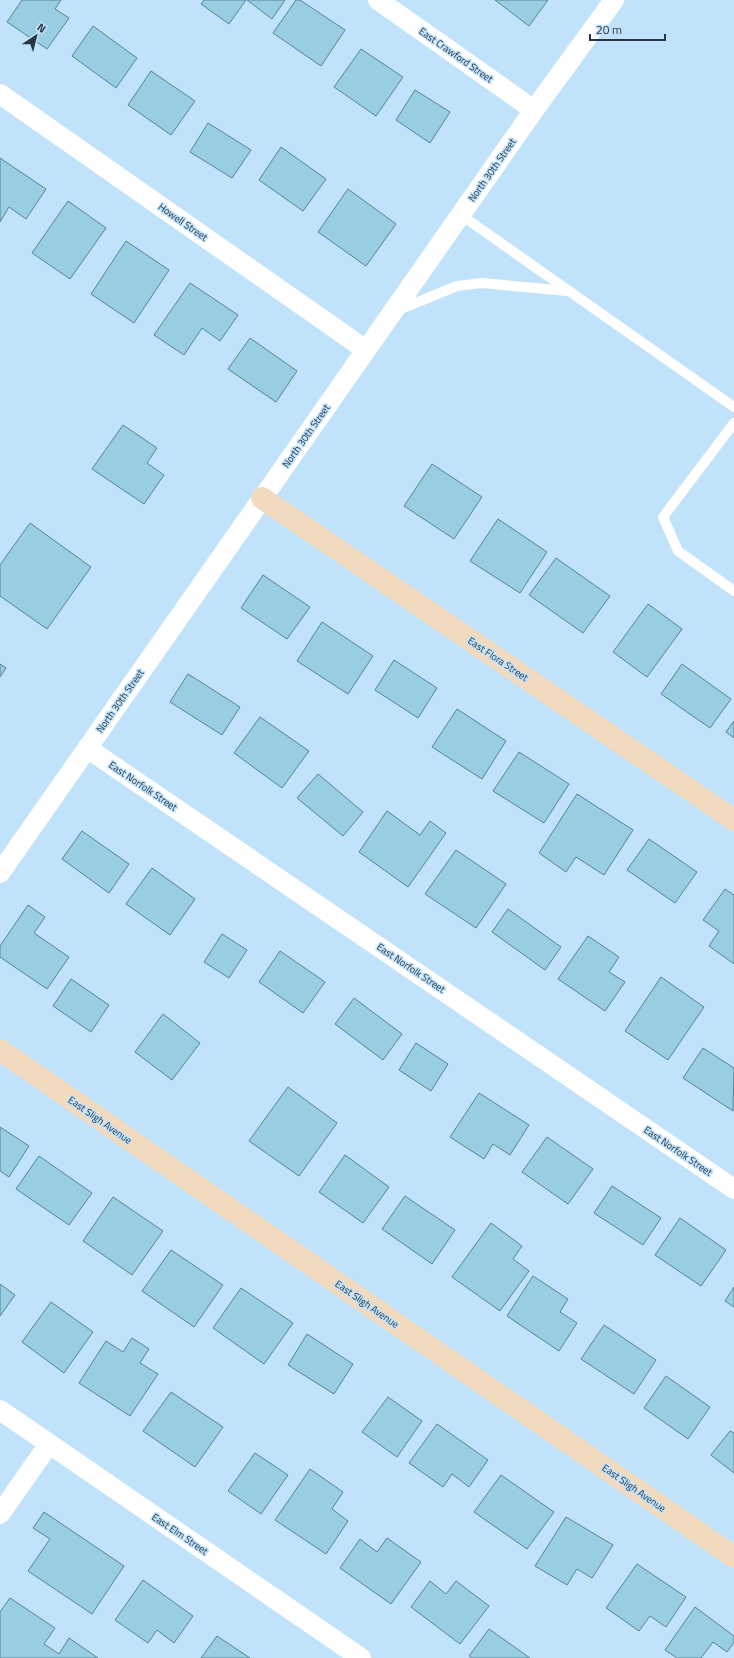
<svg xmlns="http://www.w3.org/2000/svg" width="734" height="1658" viewBox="0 0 734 1658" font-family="'Titillium Web',sans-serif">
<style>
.building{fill:#99cee2;stroke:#518597}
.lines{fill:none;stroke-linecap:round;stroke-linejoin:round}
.lane{stroke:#fff;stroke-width:10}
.street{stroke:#fff;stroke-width:20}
.secondary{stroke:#f2dabf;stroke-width:22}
.labels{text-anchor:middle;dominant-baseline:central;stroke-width:3;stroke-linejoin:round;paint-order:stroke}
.street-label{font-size:10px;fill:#263643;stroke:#c1e2fb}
</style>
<rect width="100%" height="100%" fill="#c1e2fb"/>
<!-- building -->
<g class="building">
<polygon points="22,0 61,0 55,9 69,18 47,49 7,22"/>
<polygon points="204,0 246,0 229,24 201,4"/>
<polygon points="247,0 285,0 272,19"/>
<polygon points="296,0 300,0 345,30 321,66 273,33"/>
<polygon points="495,0 548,0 529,26"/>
<polygon points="93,26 137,58 116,88 72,56"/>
<polygon points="361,49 403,77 376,116 334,87"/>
<polygon points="151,71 195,101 171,135 128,105"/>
<polygon points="415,90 450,112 430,143 396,120"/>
<polygon points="208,123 251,150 232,178 190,152"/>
<polygon points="281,147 326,179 303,211 259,180"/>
<polygon points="0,158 46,189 26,219 9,207 0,222"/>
<polygon points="348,189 396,224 366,266 318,232"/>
<polygon points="68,201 106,228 70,279 32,253"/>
<polygon points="126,241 169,270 134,323 91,294"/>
<polygon points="190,283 238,315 220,341 202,328 184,355 154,335"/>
<polygon points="250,338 297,371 276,402 228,369"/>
<polygon points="123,425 157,448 147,463 164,475 144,504 92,469"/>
<polygon points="432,464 482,497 454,539 404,506"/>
<polygon points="498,519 547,552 520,593 470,561"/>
<polygon points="30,523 91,567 47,629 0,596 0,565"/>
<polygon points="556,558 610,596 583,633 529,595"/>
<polygon points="263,575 310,607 287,639 241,608"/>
<polygon points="648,604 682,629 647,677 613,652"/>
<polygon points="322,622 373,656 348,694 297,661"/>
<polygon points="394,660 437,688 418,718 375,690"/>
<polygon points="0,664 6,668 0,677"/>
<polygon points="682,664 731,699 710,728 661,694"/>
<polygon points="188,674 240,707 222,735 170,702"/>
<polygon points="457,709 506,741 482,779 432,747"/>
<polygon points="260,717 309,751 282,788 234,753"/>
<polygon points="734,721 734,738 726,732"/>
<polygon points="519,752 569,784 544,823 493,791"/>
<polygon points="318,774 363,812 343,836 297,798"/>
<polygon points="577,794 633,830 604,875 576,857 566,872 539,853"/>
<polygon points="387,811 420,835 430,821 446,833 408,887 359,852"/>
<polygon points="82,831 129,864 109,893 62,859"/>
<polygon points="649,839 697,872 675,903 627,870"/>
<polygon points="456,850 506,884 476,928 425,894"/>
<polygon points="152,868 195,899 170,935 126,904"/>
<polygon points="725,889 734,895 734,964 709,946 719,931 703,920"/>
<polygon points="28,905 45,917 34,933 69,957 47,989 0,957 0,946"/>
<polygon points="508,909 561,947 545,970 492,932"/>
<polygon points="222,934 247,950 229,978 204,962"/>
<polygon points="588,936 619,957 609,972 625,982 605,1011 558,979"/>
<polygon points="280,951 325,982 303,1013 259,982"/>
<polygon points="661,977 704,1007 668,1060 625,1031"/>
<polygon points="71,979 109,1005 91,1032 53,1006"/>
<polygon points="354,998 402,1034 383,1060 335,1024"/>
<polygon points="163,1014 200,1043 172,1080 135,1052"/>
<polygon points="416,1043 448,1064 431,1091 399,1070"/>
<polygon points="703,1048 734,1068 733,1111 683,1078"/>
<polygon points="288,1087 337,1123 299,1176 249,1141"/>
<polygon points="479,1093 529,1125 510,1155 493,1144 484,1159 450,1137"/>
<polygon points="0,1127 29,1146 9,1177 0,1171"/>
<polygon points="547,1137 593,1169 568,1204 522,1172"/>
<polygon points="345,1155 389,1187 363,1223 319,1192"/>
<polygon points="39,1156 92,1193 69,1225 16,1189"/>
<polygon points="612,1186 661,1218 643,1245 594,1213"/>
<polygon points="405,1196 455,1230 432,1264 382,1229"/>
<polygon points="113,1197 163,1231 132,1275 83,1241"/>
<polygon points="680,1218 726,1250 701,1286 655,1255"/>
<polygon points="491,1223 522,1246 513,1259 529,1271 500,1311 452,1277"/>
<polygon points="171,1250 223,1285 194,1327 142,1291"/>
<polygon points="533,1276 568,1299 560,1312 577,1323 559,1351 507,1316"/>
<polygon points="0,1284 15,1295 0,1316"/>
<polygon points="734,1287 734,1307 725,1301"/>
<polygon points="241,1288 293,1323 264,1364 213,1328"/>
<polygon points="51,1302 93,1332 64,1373 22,1342"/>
<polygon points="604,1325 656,1360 634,1394 581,1359"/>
<polygon points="307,1334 353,1364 334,1394 288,1365"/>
<polygon points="132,1338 149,1349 140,1363 158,1374 130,1416 79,1383 106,1341 123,1352"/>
<polygon points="666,1376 710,1407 688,1439 644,1408"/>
<polygon points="171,1392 223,1427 195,1467 143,1431"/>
<polygon points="388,1397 422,1421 397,1457 362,1432"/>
<polygon points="437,1424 488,1460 469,1487 452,1474 443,1487 409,1463"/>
<polygon points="730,1431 734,1433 734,1473 711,1455"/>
<polygon points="255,1453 288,1475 261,1514 228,1491"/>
<polygon points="310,1469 343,1492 332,1509 348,1521 326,1554 275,1520"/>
<polygon points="501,1475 554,1512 527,1549 474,1512"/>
<polygon points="44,1512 124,1566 92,1614 28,1571 50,1539 33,1528"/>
<polygon points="566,1517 613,1545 592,1578 577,1569 567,1585 535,1566"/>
<polygon points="387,1538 421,1562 391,1604 340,1568 360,1539 377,1552"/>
<polygon points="637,1564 686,1597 666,1627 650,1616 639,1631 606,1608"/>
<polygon points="143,1580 193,1616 174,1643 157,1630 148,1643 115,1620"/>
<polygon points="430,1581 446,1594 456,1581 489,1606 460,1644 411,1607"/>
<polygon points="10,1598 55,1628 44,1644 59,1654 69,1638 98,1658 0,1658 0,1612"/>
<polygon points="695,1607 734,1636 734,1642 727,1652 713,1642 701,1658 677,1658 665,1650"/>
<polygon points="489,1629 530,1658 472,1658 469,1656"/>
<polygon points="217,1636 250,1658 201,1658"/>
</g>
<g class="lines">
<!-- lane -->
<g class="lane">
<polyline points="461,215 734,407"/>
<polyline points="398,310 457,286 482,283 567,291"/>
<polyline points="734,423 663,517 678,551 734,591"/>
</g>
<!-- street -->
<g class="street">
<polyline points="378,0 534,110"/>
<polyline points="0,94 366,350"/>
<polyline points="87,748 734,1189"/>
<polyline points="0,873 534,110 614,0"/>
<polyline points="0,1410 361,1658"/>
<polyline points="0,1514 49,1444"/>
</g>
<!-- secondary -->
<g class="secondary">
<polyline points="262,498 734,820"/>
<polyline points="0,1050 734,1557"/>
</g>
</g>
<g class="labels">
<!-- street labels -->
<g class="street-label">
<text transform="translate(456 55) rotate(35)">East Crawford Street</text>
<text transform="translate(492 170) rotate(-55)">North 30th Street</text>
<text transform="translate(183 222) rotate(35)">Howell Street</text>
<text transform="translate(306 436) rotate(-55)">North 30th Street</text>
<text transform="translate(498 659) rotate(34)">East Flora Street</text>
<text transform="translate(120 701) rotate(-55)">North 30th Street</text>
<text transform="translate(143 786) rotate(34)">East Norfolk Street</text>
<text transform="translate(411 968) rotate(34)">East Norfolk Street</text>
<text transform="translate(100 1120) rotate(35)">East Sligh Avenue</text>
<text transform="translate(678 1151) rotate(34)">East Norfolk Street</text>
<text transform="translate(367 1304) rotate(35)">East Sligh Avenue</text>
<text transform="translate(634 1488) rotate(35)">East Sligh Avenue</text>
<text transform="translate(180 1534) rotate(34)">East Elm Street</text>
</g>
</g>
<!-- north arrow -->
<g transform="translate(36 36) rotate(35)" stroke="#c1e2fb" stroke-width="3" paint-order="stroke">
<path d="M0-3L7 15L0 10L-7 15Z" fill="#263643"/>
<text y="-6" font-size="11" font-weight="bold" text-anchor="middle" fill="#263643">N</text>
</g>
<!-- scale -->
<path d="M590 34v6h75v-6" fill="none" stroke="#263643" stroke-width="2"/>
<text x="596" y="34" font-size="12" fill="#263643" stroke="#c1e2fb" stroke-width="3" paint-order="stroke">20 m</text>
</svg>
